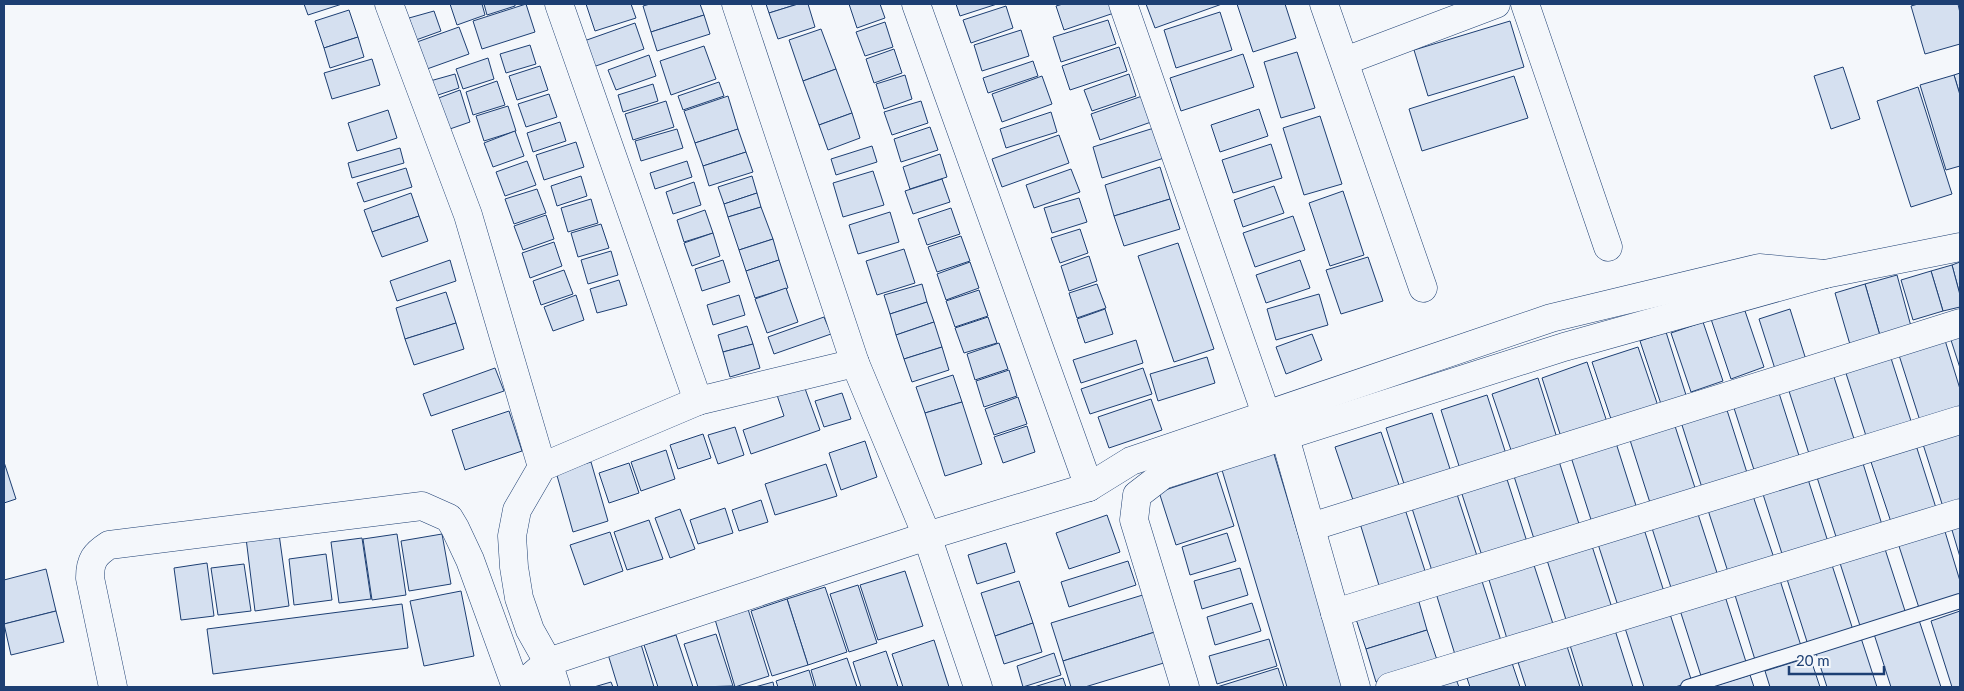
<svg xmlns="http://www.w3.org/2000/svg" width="1964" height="691" viewBox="0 0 1964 691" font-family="Lato,sans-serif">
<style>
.building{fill:#d5e0f0;stroke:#1d3f73}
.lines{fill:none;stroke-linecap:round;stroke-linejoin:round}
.lane-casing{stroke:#1d3f73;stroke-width:16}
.street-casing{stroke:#1d3f73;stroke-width:29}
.lane{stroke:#f4f7fb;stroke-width:14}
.street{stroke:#f4f7fb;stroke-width:28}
</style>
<rect width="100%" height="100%" fill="#f4f7fb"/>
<!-- building -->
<g class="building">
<polygon points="304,4 342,4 308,15"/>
<polygon points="450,4 482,4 485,15 457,25"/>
<polygon points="484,4 515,4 515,6 487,15"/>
<polygon points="526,4 535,32 482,49 473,21"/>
<polygon points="586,4 631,4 636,18 595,31"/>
<polygon points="650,4 700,4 704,15 651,32 643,6"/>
<polygon points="766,4 798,4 769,13"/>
<polygon points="798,4 808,4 815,27 778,39 769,13"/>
<polygon points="849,4 880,4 885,18 857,28"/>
<polygon points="956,4 997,4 960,16"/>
<polygon points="1063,4 1111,4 1114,13 1064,30 1056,6"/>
<polygon points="1146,4 1222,4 1155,28"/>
<polygon points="1237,4 1285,4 1296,38 1253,52"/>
<polygon points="1918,4 1958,4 1960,13 1960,44 1925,54 1911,6"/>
<polygon points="1006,6 1013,28 971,43 963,20"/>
<polygon points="349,10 358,37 324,48 315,21"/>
<polygon points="434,11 441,31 416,40 409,18"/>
<polygon points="1220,12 1232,50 1176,68 1164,30"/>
<polygon points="704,15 710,34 657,51 651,32"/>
<polygon points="1108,20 1116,44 1061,62 1053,37"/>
<polygon points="1510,21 1524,67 1428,96 1414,50"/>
<polygon points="885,22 893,47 865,56 856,32"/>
<polygon points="635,23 644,49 593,67 584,41"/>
<polygon points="459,27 469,54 427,69 417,42"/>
<polygon points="821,29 836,69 803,81 789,40"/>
<polygon points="1021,30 1029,56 982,71 974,45"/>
<polygon points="358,37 364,57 330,68 324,48"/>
<polygon points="530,45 536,64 506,73 500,54"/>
<polygon points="704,46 716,79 671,95 660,61"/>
<polygon points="1119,47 1127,71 1070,90 1062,66"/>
<polygon points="894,49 902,73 874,83 866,59"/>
<polygon points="1297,52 1315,108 1281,118 1264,62"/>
<polygon points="1243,54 1254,87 1181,111 1170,78"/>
<polygon points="649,55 656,76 616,90 608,70"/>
<polygon points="488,58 494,79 463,89 456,69"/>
<polygon points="372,59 380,85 332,99 324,73"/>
<polygon points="1033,61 1038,76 988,93 983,78"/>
<polygon points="540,66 548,90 517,100 509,76"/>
<polygon points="1843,67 1860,119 1831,129 1814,76"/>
<polygon points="836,69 852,113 819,125 803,81"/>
<polygon points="1960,73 1960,95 1954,75"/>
<polygon points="455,74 459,88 435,96 430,81"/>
<polygon points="1129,74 1136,96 1092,111 1084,90"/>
<polygon points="905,75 912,99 884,109 876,84"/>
<polygon points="1954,75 1960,95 1960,166 1946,170 1920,85"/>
<polygon points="1042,76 1052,104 1002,122 992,94"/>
<polygon points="1514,76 1528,118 1422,151 1409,109"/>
<polygon points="497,81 505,105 473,115 466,92"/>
<polygon points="719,82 724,96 683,110 678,96"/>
<polygon points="653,84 658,101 623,112 618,95"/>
<polygon points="1918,87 1952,194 1911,207 1877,101"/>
<polygon points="460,90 470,122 447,130 436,99"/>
<polygon points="549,94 557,117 526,127 518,104"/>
<polygon points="1145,95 1154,121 1100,140 1091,114"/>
<polygon points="728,96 738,129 695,143 684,111"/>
<polygon points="666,101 674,127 633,140 625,114"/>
<polygon points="921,101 928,123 892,135 884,112"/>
<polygon points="508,106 516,131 484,141 476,116"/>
<polygon points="1259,109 1268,136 1220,152 1211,125"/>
<polygon points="388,110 397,138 357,151 348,123"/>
<polygon points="1051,112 1057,132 1006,148 1000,129"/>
<polygon points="852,113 860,138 828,150 819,125"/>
<polygon points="1320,116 1342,184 1304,195 1283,128"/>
<polygon points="560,122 566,141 533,152 527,133"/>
<polygon points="930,127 938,150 901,162 894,139"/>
<polygon points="1154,128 1164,158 1102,178 1093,147"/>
<polygon points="677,129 683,148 641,161 635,141"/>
<polygon points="738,129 746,152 703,166 695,143"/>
<polygon points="515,131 524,156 493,167 484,143"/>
<polygon points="1059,135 1069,163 1002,187 992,159"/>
<polygon points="576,142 584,167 544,180 536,155"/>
<polygon points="1271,144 1282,178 1233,193 1222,160"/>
<polygon points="872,146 877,162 836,175 831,159"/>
<polygon points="400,148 404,163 352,178 348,163"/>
<polygon points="746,152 753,172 709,186 703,166"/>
<polygon points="940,154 947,177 910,189 903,167"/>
<polygon points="527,161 536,185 505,196 496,172"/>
<polygon points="687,161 692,177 655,189 650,173"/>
<polygon points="1160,167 1170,199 1114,216 1105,185"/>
<polygon points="406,168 412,187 364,202 357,183"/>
<polygon points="1071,169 1080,192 1034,208 1026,185"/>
<polygon points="873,171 884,205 843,217 833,183"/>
<polygon points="581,176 587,196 557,206 551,186"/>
<polygon points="752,176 757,193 724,204 718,187"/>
<polygon points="942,179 950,202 913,214 905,191"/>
<polygon points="694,182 701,205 673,214 666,192"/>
<polygon points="1274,186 1284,213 1243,227 1234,200"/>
<polygon points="537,189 546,213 514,224 505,199"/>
<polygon points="1343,191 1364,255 1330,266 1309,203"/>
<polygon points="411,193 419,216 372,232 364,210"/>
<polygon points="757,193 761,207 728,217 724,204"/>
<polygon points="1079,198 1087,222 1052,233 1044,208"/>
<polygon points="591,199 598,223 568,232 561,208"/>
<polygon points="1170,199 1180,229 1124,246 1114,216"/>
<polygon points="761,207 773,239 739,250 728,217"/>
<polygon points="951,208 960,234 927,245 918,219"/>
<polygon points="705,210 713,233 684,242 677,220"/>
<polygon points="890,212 899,242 858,254 849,225"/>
<polygon points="546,215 554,239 523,250 514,226"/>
<polygon points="419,216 428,241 382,257 372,232"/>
<polygon points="1293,216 1305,250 1255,267 1243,233"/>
<polygon points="601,224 609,248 578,257 571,233"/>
<polygon points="1080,229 1088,253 1060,263 1051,238"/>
<polygon points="713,233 720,256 692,266 684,243"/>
<polygon points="961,236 970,261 937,272 928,247"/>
<polygon points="773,239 779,260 746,271 739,250"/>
<polygon points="554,242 562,266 530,278 522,253"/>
<polygon points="1178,243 1214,349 1174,362 1138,256"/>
<polygon points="904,249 915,283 877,295 866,261"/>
<polygon points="611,251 618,275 588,284 581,260"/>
<polygon points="1089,256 1097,281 1069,291 1061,266"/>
<polygon points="1368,257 1383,301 1341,314 1326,270"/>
<polygon points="450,260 456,281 397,301 390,281"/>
<polygon points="723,260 730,282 702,291 695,269"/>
<polygon points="779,260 788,288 755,298 746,271"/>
<polygon points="1300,260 1310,288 1266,303 1256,275"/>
<polygon points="970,262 979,288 946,300 937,274"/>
<polygon points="1960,262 1960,295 1952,265"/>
<polygon points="1952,265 1960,295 1960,307 1943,311 1931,271"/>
<polygon points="564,270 573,294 541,305 533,281"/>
<polygon points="1931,271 1943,311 1913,320 1901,280"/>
<polygon points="1897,275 1912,330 1881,339 1865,284"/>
<polygon points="619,280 627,305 597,313 590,289"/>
<polygon points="922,284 927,302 890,314 884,295"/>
<polygon points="1097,284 1106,308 1077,318 1069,293"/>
<polygon points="1865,284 1881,339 1851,348 1835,293"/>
<polygon points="786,288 798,322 767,333 755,299"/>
<polygon points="979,290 988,316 955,327 946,301"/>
<polygon points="446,292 456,323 405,339 396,308"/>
<polygon points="1319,294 1328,325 1276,340 1267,309"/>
<polygon points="576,295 584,320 553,331 544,307"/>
<polygon points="739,295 745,315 713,325 707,305"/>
<polygon points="927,302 934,322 896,335 890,314"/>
<polygon points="1744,308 1764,367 1731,379 1711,319"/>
<polygon points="1105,309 1113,334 1085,343 1077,319"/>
<polygon points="1790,309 1807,363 1776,372 1759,319"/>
<polygon points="824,317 831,334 774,354 768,337"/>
<polygon points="988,317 997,343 964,353 955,328"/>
<polygon points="934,322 942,347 904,359 896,335"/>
<polygon points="1703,322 1723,381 1691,392 1671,333"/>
<polygon points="456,323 464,349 414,365 405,339"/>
<polygon points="747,326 753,344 723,352 718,335"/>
<polygon points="1666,332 1686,395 1661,404 1640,341"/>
<polygon points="1312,334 1322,360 1286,374 1276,347"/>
<polygon points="1960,334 1960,368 1950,337"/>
<polygon points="1944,337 1960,389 1960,411 1921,424 1898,352"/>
<polygon points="1136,340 1143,363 1081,383 1073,360"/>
<polygon points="999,343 1008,369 975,380 967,354"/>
<polygon points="753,344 760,368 730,377 723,352"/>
<polygon points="942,347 949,370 912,382 904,359"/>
<polygon points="1638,347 1658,406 1612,422 1592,362"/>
<polygon points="1889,352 1912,424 1867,439 1844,367"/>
<polygon points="1207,357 1215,383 1158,401 1150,374"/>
<polygon points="1587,362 1607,422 1561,437 1542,378"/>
<polygon points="495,368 504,391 431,416 423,394"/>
<polygon points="1143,368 1152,394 1090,414 1081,389"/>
<polygon points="1009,370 1017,396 984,407 976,381"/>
<polygon points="1833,374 1856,445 1811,460 1788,388"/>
<polygon points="953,375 962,402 925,413 916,387"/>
<polygon points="1538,378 1557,438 1512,453 1492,394"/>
<polygon points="803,383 820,430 751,454 743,430 784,416 776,392"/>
<polygon points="1778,390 1801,462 1756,476 1733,405"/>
<polygon points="842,393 851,419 824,427 815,401"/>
<polygon points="1487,395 1506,454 1460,469 1441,410"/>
<polygon points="1018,397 1027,424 994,435 985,409"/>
<polygon points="1151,399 1162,430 1109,448 1098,417"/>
<polygon points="962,402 982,464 945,476 925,413"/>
<polygon points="1726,407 1749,479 1704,494 1681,422"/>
<polygon points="509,411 522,451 465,470 452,430"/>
<polygon points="1432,413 1451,472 1405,487 1386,428"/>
<polygon points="1674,423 1697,494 1652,509 1629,437"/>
<polygon points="1960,425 1960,505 1944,510 1921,438"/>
<polygon points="1027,426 1035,452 1003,463 994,437"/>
<polygon points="735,427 744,455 718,464 708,435"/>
<polygon points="1381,432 1401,491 1355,506 1335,447"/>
<polygon points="703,434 711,458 678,469 670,445"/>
<polygon points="1914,439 1937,511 1892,525 1868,453"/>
<polygon points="865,441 877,477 841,490 829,453"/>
<polygon points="1616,443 1639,515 1594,529 1571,457"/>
<polygon points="1271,444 1344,687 1287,687 1219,460"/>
<polygon points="666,450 675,479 641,491 631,462"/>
<polygon points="1557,455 1580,527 1535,542 1512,470"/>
<polygon points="1861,457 1883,528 1838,543 1815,471"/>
<polygon points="4,462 16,499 4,503"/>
<polygon points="591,462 608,521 573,532 556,472"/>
<polygon points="629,463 639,493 609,503 599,473"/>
<polygon points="826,464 837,496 775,515 765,484"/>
<polygon points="1217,473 1234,526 1176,545 1159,492"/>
<polygon points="1505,473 1528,545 1483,559 1460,488"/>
<polygon points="1806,473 1829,545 1784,560 1761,488"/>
<polygon points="1455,488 1478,559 1433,574 1410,502"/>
<polygon points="1751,490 1775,561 1729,575 1706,504"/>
<polygon points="761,500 768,522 739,531 732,510"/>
<polygon points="1404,506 1427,577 1381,592 1359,520"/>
<polygon points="725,508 733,533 698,544 690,520"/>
<polygon points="680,509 695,549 670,558 655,518"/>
<polygon points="1697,511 1720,582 1674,597 1651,525"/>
<polygon points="1107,515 1120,552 1069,569 1056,533"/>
<polygon points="1960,516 1960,557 1949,520"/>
<polygon points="649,520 663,559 627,570 614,532"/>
<polygon points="1943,525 1960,581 1960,598 1920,611 1897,540"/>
<polygon points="1643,526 1666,598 1620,612 1597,541"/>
<polygon points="610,532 623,571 584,585 570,545"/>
<polygon points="1227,533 1236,561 1190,575 1182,547"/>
<polygon points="279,534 289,606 255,611 246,538"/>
<polygon points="397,534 406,595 372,600 363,539"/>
<polygon points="442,534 451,584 409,591 401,541"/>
<polygon points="362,538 371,599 339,603 331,542"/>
<polygon points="1006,543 1015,572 977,584 968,555"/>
<polygon points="1591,543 1614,614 1569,629 1546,557"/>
<polygon points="1884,546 1907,617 1862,632 1839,560"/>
<polygon points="326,554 332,600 294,605 289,559"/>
<polygon points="1531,556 1554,627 1508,642 1486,570"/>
<polygon points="1128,561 1136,585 1069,607 1061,582"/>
<polygon points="1831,562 1854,633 1809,648 1786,576"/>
<polygon points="207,563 214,616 181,620 174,568"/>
<polygon points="244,564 251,611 218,615 211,568"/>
<polygon points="1240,568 1248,595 1202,609 1194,581"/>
<polygon points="46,569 56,611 4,624 4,580"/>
<polygon points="905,571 923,626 878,640 860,585"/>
<polygon points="1480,575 1503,647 1457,661 1435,590"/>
<polygon points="1779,577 1802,649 1756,663 1734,592"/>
<polygon points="1019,581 1033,623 995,636 981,593"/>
<polygon points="858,585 877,643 849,652 830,594"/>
<polygon points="825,587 847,652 808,665 787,599"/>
<polygon points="461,591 474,656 424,666 410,601"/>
<polygon points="1724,593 1747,665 1702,679 1679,607"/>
<polygon points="1146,594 1158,631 1063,661 1051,623"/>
<polygon points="1417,595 1427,630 1366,649 1355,616"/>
<polygon points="787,599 808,665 772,676 751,611"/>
<polygon points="1252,603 1261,631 1215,645 1207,617"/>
<polygon points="402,604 408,648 213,674 207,629"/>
<polygon points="747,606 769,676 735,687 714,616"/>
<polygon points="56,611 64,642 11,655 4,624"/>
<polygon points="1960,611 1960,687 1952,687 1931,621"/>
<polygon points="1670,614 1692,682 1675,687 1644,687 1625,628"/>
<polygon points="1919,620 1941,687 1891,687 1874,634"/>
<polygon points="1033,623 1042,652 1004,664 995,636"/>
<polygon points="1614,627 1633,687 1583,687 1569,642"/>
<polygon points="1427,630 1438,663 1376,682 1366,649"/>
<polygon points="1158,631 1167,662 1085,687 1071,687 1063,661"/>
<polygon points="716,634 733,686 698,687 684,644"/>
<polygon points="676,635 693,687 658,687 644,645"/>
<polygon points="1861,638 1877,687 1827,687 1816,653"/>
<polygon points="1269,639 1277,666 1217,684 1209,656"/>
<polygon points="934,640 949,687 903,687 892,654"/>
<polygon points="1565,640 1580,687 1526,687 1516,656"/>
<polygon points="640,641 654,687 618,687 607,651"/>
<polygon points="886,651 898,687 861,687 853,662"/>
<polygon points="1054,653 1061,675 1023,687 1017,666"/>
<polygon points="1810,657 1820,687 1770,687 1765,671"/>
<polygon points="847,658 857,687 816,687 811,670"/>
<polygon points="1511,660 1520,687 1470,687 1466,675"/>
<polygon points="1278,668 1284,687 1217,687"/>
<polygon points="809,670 814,687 778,687 776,681"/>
<polygon points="1454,674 1459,687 1411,687"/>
<polygon points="1750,675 1754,687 1711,687"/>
<polygon points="1063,678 1066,687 1034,687"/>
<polygon points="611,682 613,687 594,687"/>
<polygon points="773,682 774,687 755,687"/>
</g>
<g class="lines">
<!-- lane casing -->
<g class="lane-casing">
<polyline id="lane" points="1688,687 1960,601"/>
</g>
<!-- street casing -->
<g class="street-casing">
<g id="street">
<polyline points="389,4 468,215 542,467"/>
<polyline points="559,4 698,401"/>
<polyline points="736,4 855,363 927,536 978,687"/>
<polyline points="916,4 1089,487"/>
<polyline points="1123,4 1266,414"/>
<polyline points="1324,4 1423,288"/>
<polyline points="1525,4 1608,247"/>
<polyline points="1345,61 1496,4"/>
<polyline points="1285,437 1356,687"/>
<polyline points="1311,527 1960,323"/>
<polyline points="1335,613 1960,420"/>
<path d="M113 687 90 578C90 560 95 554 109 545L422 506 449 518 455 528 470 560 516 687"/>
<polyline points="519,687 548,662 927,536 1089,487 1131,461 1551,318 1759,268 1825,274"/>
<polyline points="556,687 548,662 530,630 519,598 514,567 512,536 517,510 542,467 698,401 855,363"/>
<polyline points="1185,687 1134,520 1137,495 1163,475 1564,347 1825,274 1960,247"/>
<polyline points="1390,687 1960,513"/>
</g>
</g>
<!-- lane -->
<use href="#lane" class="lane"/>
<!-- street -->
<use href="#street" class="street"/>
</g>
<!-- border -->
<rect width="1964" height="691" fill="none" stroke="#1d3f73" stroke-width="10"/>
<!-- scale -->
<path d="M1789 666v8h95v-8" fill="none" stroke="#1d3f73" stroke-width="2.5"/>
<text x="1796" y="666" font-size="15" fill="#1d3f73" stroke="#f4f7fb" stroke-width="4" paint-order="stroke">20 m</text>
</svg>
